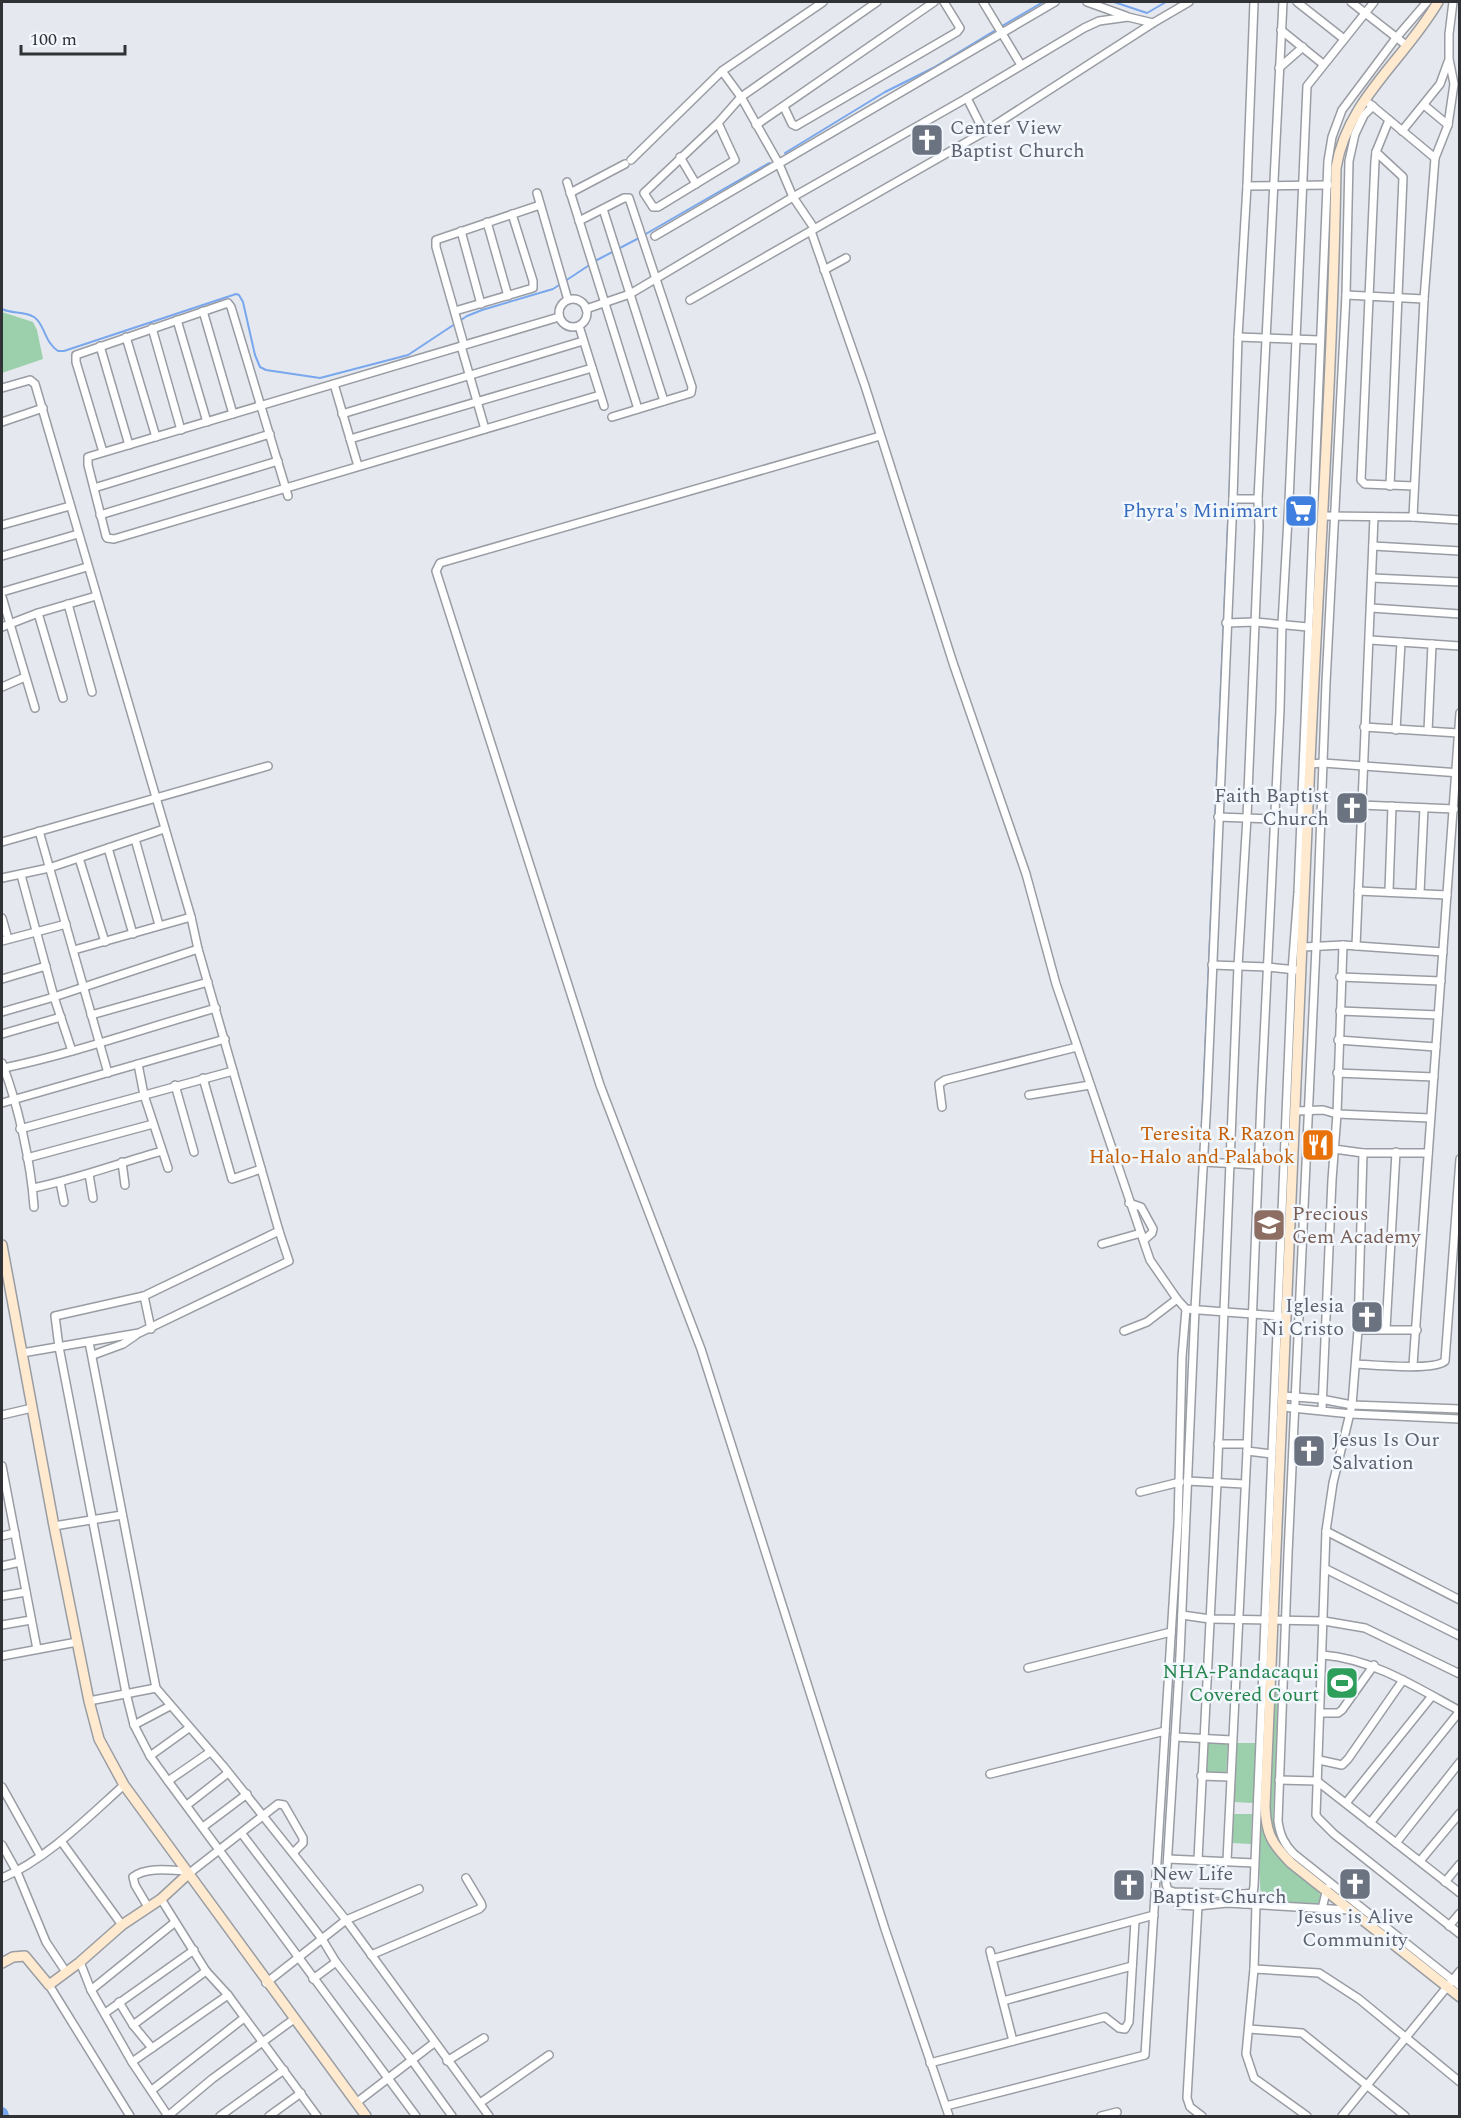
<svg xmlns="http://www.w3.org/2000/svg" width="1461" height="2118" viewBox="0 0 1461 2118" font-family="Spectral,serif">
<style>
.green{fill:#9cd0ac}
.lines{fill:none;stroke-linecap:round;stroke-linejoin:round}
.stream{stroke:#79a7ed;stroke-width:2}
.river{stroke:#79a7ed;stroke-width:12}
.street-casing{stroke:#999da3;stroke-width:10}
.secondary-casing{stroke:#999da3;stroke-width:12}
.street{stroke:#fff;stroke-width:7}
.secondary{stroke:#ffeacf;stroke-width:9}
.labels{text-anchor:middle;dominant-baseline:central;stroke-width:5;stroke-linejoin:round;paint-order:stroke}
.worship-label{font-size:20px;fill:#5b616d;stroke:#f2f6fd;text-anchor:start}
.shop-label{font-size:20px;fill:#366cbe;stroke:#f2f6fd;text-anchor:end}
.food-label{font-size:20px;fill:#c56008;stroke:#f2f6fd;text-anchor:end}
.education-label{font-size:20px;fill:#785e54;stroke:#f2f6fd;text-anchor:start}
.leisure-label{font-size:20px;fill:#27864d;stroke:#f2f6fd;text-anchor:end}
</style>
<rect width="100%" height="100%" fill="#e5e9ef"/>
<!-- green -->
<g class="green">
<polygon points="2,312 33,322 37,330 43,359 2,373"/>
<path d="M1268 1625 1270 1626 1262 1823C1269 1856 1293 1868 1318 1889 1321 1895 1321 1900 1316 1906L1261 1903 1257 1823Z"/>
<polygon points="1275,1690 1280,1691 1280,1695 1273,1817 1280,1841 1300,1864 1284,1855 1268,1824"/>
<polygon points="1205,1742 1228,1743 1226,1774 1206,1773"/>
<polygon points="1235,1743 1256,1743 1254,1803 1233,1802"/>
<polygon points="1232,1814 1252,1814 1251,1844 1231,1843"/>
</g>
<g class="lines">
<!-- stream -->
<g class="stream">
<polyline points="1114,2 1147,13 1166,2"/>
<polyline points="1002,26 1043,2"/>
<polyline points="785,153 885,92 933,68 994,31"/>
<polyline points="644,235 769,163"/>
<path d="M2 309C12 314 24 311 34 317 45 324 44 342 58 351H64L236 294 239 295 243 302 255 355 260 367 266 370 320 378 408 355 467 316 482 310 553 289 597 260 639 238"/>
<polyline points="1200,1167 1231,454"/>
<polyline points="1180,1568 1182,1538"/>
</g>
<!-- river -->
<polyline class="river" points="2,2113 3,2116"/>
<!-- street casing -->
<g class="street-casing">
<g id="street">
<polyline points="983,2 1021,65"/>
<polyline points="1087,2 1126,16"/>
<polyline points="1297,2 1344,39"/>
<polyline points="1351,2 1406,45"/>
<polyline points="1281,30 1323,64"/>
<polyline points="1279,68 1303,47"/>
<polyline points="722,71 741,97 779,164 793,197 814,228"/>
<polyline points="967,98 984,132"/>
<polyline points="1370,104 1435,158"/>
<polyline points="1424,105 1448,125"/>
<path d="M1373 106 1364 115 1355 134 1349 161 1346 295 1326 683 1316 947 1288 1554 1278 1821C1280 1835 1284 1844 1294 1854L1460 1986"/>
<polyline points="784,107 792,124 796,126 957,32 960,28 944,2"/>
<polyline points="1389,120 1376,152 1375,161 1361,480 1365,484 1414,486"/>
<polyline points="718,123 735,160 658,207 653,207 644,193 718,123 741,97 877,2"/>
<polyline points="756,125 934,2"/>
<polyline points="1402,131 1440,84 1448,62"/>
<polyline points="1376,152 1403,177 1390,486"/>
<polyline points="680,157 696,184"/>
<polyline points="631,160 722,71 823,2"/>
<polyline points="567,182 638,409"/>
<polyline points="1247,186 1328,185"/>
<polyline points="537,193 568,300"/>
<polyline points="570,193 625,164"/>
<polyline points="603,209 664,401"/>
<polyline points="579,221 624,198 629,198 692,387 691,393 612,417"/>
<polyline points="487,222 508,296"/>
<polyline points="461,231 481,304"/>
<polyline points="811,231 865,386 953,663 1026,874 1056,984 1150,1260 1177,1299 1186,1309 1279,1316"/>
<polyline points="655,236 1055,2"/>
<polyline points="824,270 846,258"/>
<polyline points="1346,295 1424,299"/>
<circle cx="573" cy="313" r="14"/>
<polyline points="690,300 984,132 1153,23"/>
<polyline points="586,309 630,294 793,197 967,98 1084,28 1099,21 1128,17 1153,23 1189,2"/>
<polyline points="203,311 233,414"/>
<polyline points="455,311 533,288 533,281 512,214"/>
<polyline points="559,317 88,457 88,465 106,536 107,538 114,539 600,395"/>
<polyline points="177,320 207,422"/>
<polyline points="579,326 604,406"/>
<polyline points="152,328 181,430"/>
<polyline points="126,337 156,437"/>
<polyline points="1238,337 1320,340"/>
<polyline points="464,345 436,247 436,240 540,205"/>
<polyline points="100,346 129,445"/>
<polyline points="461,346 485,429"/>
<polyline points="334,384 358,466"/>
<polyline points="2,388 30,380 35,384 191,917 198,949 279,1231 289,1261 139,1333 22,1353"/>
<polyline points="342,414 583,341"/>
<polyline points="2,422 43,408"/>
<polyline points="880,436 440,563 436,571 600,1085 701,1349 885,1929 949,2116"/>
<polyline points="350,439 592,368"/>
<polyline points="103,452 76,362 76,355 228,303 231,307 288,496"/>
<polyline points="94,488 270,434"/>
<polyline points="1233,499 1258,499"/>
<polyline points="1289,501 1313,501"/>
<polyline points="100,515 278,461"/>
<polyline points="1323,516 1413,517 1460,520"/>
<polyline points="1413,517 1424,299 1435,158 1448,125 1454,84 1449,59 1449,34 1453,2"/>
<polyline points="2,525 70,506"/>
<polyline points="1373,546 1460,551"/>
<polyline points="2,556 78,534"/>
<polyline points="1372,578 1460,582"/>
<polyline points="2,592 87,567"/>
<polyline points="2,597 35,708"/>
<polyline points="68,604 92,692"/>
<polyline points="1371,608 1460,614"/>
<polyline points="38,613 63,698"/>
<polyline points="1226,623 1255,622 1308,627"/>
<polyline points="2,627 38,613 96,596"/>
<polyline points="1370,640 1460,646"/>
<polyline points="2,687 25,677"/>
<polyline points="1364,727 1458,733"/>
<polyline points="1396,730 1401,642"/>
<polyline points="1428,731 1432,644"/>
<polyline points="1310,764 1323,763 1460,773"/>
<polyline points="1361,805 1454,809"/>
<polyline points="1218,817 1300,820"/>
<polyline points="39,831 108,1073"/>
<polyline points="135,839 159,925"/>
<polyline points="2,842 268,766"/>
<polyline points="108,848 133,934"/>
<polyline points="79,858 105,942"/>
<polyline points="21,875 54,997 72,1051"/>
<polyline points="2,878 49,868 164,829"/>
<polyline points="1358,891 1447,895"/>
<polyline points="1389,891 1392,806"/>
<polyline points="1420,893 1424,808"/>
<polyline points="2,918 8,939"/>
<polyline points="2,941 66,924"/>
<polyline points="1356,946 1374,517"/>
<polyline points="1303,947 1343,945 1443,952"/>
<polyline points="74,950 191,917"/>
<polyline points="1212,965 1268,967 1296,970"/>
<polyline points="1340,977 1441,981"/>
<polyline points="2,979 46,966"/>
<polyline points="1340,1011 1438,1015"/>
<polyline points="2,1012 54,997 198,949"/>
<polyline points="91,1015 208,982"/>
<polyline points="2,1034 61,1017"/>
<polyline points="1338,1040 1436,1047"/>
<path d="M2 1063C18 1104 31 1163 34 1207"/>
<polyline points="138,1064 144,1095 168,1168"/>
<path d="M4 1068C76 1053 145 1028 216 1008"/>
<polyline points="1337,1073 1434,1077"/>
<polyline points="203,1078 232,1179 261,1169"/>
<polyline points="175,1085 194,1152"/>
<polyline points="1029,1095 1090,1085"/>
<polyline points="2,1103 225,1039"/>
<polyline points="942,1107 939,1084 945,1080 1077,1047"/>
<polyline points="1296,1111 1323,1110 1337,1114 1430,1118"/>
<polyline points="20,1129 233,1071"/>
<polyline points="1334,1149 1363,1153 1428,1153"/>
<polyline points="1363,1153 1358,1330 1352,1405 1333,1483 1326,1531 1316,1815 1318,1818 1334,1834 1460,1934"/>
<polyline points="27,1158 153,1124"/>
<polyline points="122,1162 125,1185"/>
<polyline points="1203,1162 1258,1165"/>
<polyline points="89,1174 93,1198"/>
<polyline points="60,1182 64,1202"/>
<path d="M33 1188C77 1179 119 1163 162 1151"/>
<polyline points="1129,1203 1141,1207 1153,1229 1152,1233 1144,1240"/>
<polyline points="279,1231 144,1296 55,1316 59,1347 126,1693 134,1725 150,1756 168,1781 416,2116"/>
<polyline points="1102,1244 1141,1233"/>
<polyline points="144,1296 151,1329"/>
<polyline points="1386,1329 1396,1152"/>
<polyline points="1358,1330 1417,1330"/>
<polyline points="1124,1331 1147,1322 1177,1299"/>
<polyline points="89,1342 156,1688 224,1767 346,1920 489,2116"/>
<polyline points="93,1355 123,1344 136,1335"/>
<path d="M1356 1364C1373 1365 1434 1371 1445 1361L1460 1159"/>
<polyline points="1413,1365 1460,713"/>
<polyline points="1283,1396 1321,1399 1352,1405 1460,1409"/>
<polyline points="1283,1407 1351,1414 1460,1419"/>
<polyline points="1322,1409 1332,1180 1337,1114 1343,945"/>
<polyline points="2,1415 32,1408"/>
<polyline points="1218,1444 1247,1444"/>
<polyline points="1247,1451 1272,1454"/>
<polyline points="2,1466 37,1649"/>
<polyline points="1187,1481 1244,1484"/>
<polyline points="1140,1492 1180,1482"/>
<polyline points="54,1526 122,1515"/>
<polyline points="1326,1531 1460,1600"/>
<polyline points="2,1536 15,1533"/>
<polyline points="2,1566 20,1562"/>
<polyline points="1326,1569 1460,1636"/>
<polyline points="2,1596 26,1592"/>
<polyline points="1182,1615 1210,1619 1324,1621 1365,1628 1460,1674"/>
<polyline points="2,1625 31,1620"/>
<path d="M1323 1655C1373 1659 1416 1687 1460 1711"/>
<polyline points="2,1656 77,1642"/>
<polyline points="1028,1668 1171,1632"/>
<polyline points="89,1701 156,1688"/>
<polyline points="1321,1713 1338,1713 1342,1710 1374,1665"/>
<polyline points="134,1725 170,1706"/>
<polyline points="1175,1737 1232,1740"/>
<polyline points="150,1756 189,1728"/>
<polyline points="1319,1760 1342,1765 1348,1759 1403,1680"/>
<polyline points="990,1774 1165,1731"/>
<polyline points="1201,1776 1230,1777"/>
<polyline points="1279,1780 1317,1781 1460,1893"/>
<polyline points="168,1781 210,1752"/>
<polyline points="2,1787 40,1855"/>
<polyline points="1346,1803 1432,1696"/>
<polyline points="187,1805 228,1773"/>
<polyline points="1370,1823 1460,1711"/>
<polyline points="203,1827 247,1794"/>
<polyline points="242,1834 322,1939 336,1962 411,2059 452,2116"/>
<polyline points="61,1841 122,1925"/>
<polyline points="1396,1843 1460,1762"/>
<polyline points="2,1845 17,1872 46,1942 66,1972"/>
<polyline points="1168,1859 1254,1863"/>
<polyline points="1198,1860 1217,1483 1238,966 1247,817 1259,527 1258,499 1283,2"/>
<polyline points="1227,1861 1247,1451 1261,1100 1280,710 1282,624 1289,501 1307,86 1374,2"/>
<polyline points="1420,1861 1460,1813"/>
<polyline points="187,1875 278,1804 284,1805 303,1838 303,1843 293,1853"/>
<path d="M2 1878C47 1859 87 1818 124 1785"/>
<polyline points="1445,1882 1460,1864"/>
<polyline points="1244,1894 1174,1892 1168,1890 1166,1884 1180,1655 1195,1309 1207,1099 1233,499 1238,337 1247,186 1254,2"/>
<polyline points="161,1899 206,1971 228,1995 317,2116"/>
<polyline points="1244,1904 1244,1894 1253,1893 1254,1886 1292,971 1298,892 1328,161 1332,137 1342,110 1396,38 1427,2"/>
<polyline points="1178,1905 1198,1906 1227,1903 1349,1910"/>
<polyline points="1256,1905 1254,1969 1246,2054 1254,2078 1307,2116"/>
<polyline points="1198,1906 1187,2098 1190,2107 1202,2116"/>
<path d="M148 1907 135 1885 133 1877C146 1867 169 1870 185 1871"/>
<polyline points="1322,1909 1327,1888"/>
<polyline points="1449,1926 1460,1913"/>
<polyline points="990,1951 1013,2041"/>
<polyline points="371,1955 479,1909 482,1906 481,1903 466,1878"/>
<polyline points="992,1959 1154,1915"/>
<polyline points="80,1962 91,1990 132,2062 168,2116 212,2079 294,2019"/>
<polyline points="1254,1969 1319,1973 1359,1999 1460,2082"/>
<polyline points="313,1979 336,1962"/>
<polyline points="266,1983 346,1920 419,1889"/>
<polyline points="49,1985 130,2116"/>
<polyline points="91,1990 174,1923"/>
<polyline points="1003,2001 1132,1966"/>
<polyline points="119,2002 133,2025 152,2048"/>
<polyline points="105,2013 194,1950"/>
<polyline points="133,2025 206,1971"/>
<polyline points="1249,2029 1302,2033 1405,2116"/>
<polyline points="447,2061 484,2038"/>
<polyline points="132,2062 228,1995"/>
<polyline points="930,2063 1105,2017 1119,2028 1125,2029 1129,2022 1135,1921"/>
<polyline points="152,2090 244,2018"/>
<polyline points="356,2103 434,2043"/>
<polyline points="480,2103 549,2055"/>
<polyline points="946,2106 1145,2055 1178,1524 1182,1357 1186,1309"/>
<polyline points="220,2116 284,2070"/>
<polyline points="269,2116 301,2093"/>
<polyline points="1101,2116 1117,2112"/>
<polyline points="1342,2116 1460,1971"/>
</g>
</g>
<!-- secondary casing -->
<g class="secondary-casing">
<g id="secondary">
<path d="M1438 2C1405 59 1347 100 1336 168 1333 366 1319 563 1310 761 1294 1109 1283 1457 1265 1806 1266 1833 1271 1843 1291 1863L1460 1997"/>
<polyline points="2,1245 54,1526 89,1701 99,1739 124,1785 366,2116"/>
<polyline points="2,1963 13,1957 25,1956 49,1985 80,1962 122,1925 161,1899 187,1875"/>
</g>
</g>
<!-- street -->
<use href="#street" class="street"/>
<!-- secondary -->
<use href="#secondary" class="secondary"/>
</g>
<!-- icons -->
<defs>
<g id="church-square" transform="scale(1.725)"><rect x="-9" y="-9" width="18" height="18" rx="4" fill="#6b7280" stroke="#f2f6fd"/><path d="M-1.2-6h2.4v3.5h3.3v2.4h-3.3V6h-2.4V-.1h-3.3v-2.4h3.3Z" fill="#fff"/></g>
<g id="supermarket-square" transform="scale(1.725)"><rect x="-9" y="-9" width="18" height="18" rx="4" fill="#3f7fe0" stroke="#f2f6fd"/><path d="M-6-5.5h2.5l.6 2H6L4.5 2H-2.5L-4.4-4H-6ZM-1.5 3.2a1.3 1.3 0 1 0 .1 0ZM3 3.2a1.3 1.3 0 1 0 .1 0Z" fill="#fff"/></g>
<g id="restaurant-square" transform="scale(1.725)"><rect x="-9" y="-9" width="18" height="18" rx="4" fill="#e8710a" stroke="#f2f6fd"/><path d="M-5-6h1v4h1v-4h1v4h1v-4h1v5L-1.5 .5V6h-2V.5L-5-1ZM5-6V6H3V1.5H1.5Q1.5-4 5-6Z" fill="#fff"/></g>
<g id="school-square" transform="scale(1.725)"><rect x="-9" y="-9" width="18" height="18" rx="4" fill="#8d6e63" stroke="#f2f6fd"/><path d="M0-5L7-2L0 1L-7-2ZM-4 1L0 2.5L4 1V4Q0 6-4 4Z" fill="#fff"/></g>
<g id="stadium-square" transform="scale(1.725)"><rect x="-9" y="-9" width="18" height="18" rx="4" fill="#2e9e5b" stroke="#f2f6fd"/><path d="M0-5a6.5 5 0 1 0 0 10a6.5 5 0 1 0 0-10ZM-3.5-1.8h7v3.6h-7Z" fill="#fff"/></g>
</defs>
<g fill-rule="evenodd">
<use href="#church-square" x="927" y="140"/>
<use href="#supermarket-square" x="1301" y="511"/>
<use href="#church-square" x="1352" y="808"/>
<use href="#restaurant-square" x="1318" y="1145"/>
<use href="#school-square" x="1269" y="1225"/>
<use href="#church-square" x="1367" y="1317"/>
<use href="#church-square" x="1309" y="1451"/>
<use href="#stadium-square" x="1342" y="1683"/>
<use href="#church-square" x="1355" y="1884"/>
<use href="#church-square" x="1129" y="1885"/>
</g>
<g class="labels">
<!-- worship labels -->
<g class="worship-label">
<text x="950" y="128">Center View<tspan x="950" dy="23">Baptist Church</tspan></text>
<text x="1329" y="796" text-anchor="end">Faith Baptist<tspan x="1329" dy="23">Church</tspan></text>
<text x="1344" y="1306" text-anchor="end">Iglesia<tspan x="1344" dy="23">Ni Cristo</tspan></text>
<text x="1332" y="1440">Jesus Is Our<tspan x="1332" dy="23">Salvation</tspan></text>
<text x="1152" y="1874">New Life<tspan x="1152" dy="23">Baptist Church</tspan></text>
<text x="1355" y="1917" text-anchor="middle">Jesus is Alive<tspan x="1355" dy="23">Community</tspan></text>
</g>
<!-- shop labels -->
<g class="shop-label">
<text x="1278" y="511">Phyra's Minimart</text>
</g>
<!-- food labels -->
<g class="food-label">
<text x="1295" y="1134">Teresita R. Razon<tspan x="1295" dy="23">Halo-Halo and Palabok</tspan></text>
</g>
<!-- education labels -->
<g class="education-label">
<text x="1292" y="1214">Precious<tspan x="1292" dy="23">Gem Academy</tspan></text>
</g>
<!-- leisure labels -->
<g class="leisure-label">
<text x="1319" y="1672">NHA-Pandacaqui<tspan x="1319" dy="23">Covered Court</tspan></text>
</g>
</g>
<!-- border -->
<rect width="1461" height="2118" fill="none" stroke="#313235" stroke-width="6"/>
<!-- scale -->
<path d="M21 45v9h104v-9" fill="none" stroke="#313235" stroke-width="3"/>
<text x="30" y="45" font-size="18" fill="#313235" stroke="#f2f6fd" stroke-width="4.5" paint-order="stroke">100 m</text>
</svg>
